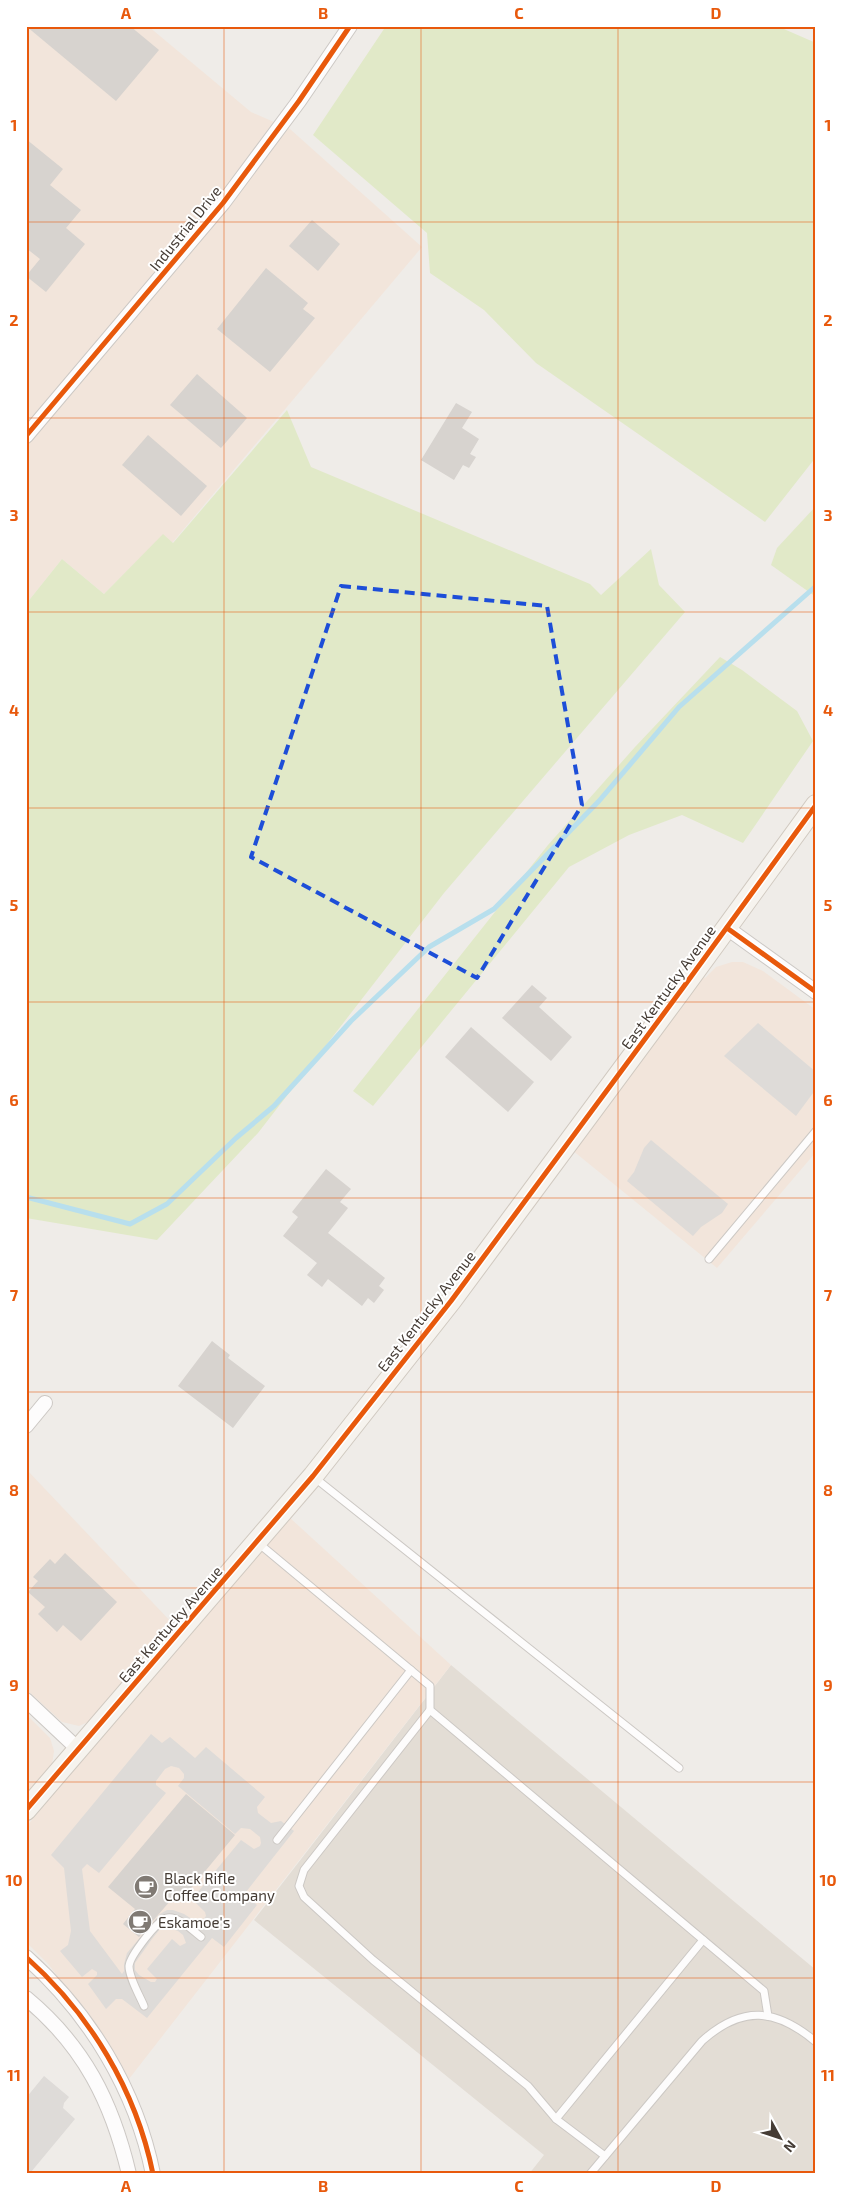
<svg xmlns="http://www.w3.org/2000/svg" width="842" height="2200" viewBox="0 0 842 2200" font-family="'Exo 2',sans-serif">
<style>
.residential{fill:#e3ddd5}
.commercial{fill:#f2e5db}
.green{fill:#e1e9c8}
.parking{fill:#dedbd8;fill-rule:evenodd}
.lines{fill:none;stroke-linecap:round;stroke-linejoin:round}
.stream{stroke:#b8dfed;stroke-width:5}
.building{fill:#d7d3cf}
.lane-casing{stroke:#ccc8c4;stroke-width:9}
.street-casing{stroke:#ccc8c4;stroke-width:16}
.secondary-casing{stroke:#d0c9c0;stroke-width:22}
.lane{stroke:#fdfcfc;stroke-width:7}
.street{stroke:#fdfcfc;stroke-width:14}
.secondary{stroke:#f6f3ee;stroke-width:20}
.cycleway-casing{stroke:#fff;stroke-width:8}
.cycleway{stroke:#e8590c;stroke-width:5}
.marked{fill:none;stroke:#1d4ed8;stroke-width:4;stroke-dasharray:10 6;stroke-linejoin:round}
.grid{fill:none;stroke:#e8590c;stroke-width:1;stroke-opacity:0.55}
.labels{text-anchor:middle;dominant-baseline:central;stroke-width:4;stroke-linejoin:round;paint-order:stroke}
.street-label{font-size:15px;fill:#453c35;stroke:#fff}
.poi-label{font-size:15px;fill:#453c35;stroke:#fff;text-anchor:start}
.neatline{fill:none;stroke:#e8590c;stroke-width:2}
.grid-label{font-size:16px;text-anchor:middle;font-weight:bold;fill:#e8590c}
</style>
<rect width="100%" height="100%" fill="#efece8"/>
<!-- residential -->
<polygon class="residential" points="451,1665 816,1970 816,2174 529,2174 544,2155 254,1920"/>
<!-- commercial -->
<g class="commercial">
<polygon points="26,26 148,26 251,112 290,129 422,247 172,543 163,535 104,594 62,559 26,604"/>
<polygon points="732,962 743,962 763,971 816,1010 816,1152 717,1268 572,1150 702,975 705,978 716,967"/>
<polygon points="26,1469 173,1624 88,1722 79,1726 62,1722 26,1689"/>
<polygon points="289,1517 451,1665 129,2079 80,2006 49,1965 26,1942 26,1827"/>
<polygon points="26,1714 50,1738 54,1751 52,1765 26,1795"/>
</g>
<!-- green -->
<g class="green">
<polygon points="386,26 777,26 816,43 816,457 765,522 536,363 484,310 430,273 427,233 313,135"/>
<polygon points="287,410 311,467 590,584 601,595 651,549 659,585 685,612 444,893 258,1133 157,1240 26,1218 26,604 62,559 104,594 163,534 173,543"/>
<polygon points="816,506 816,597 771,565 777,548"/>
<polygon points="720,657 742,670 797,711 813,741 743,843 682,815 629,835 569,867 373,1106 353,1091 548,845 635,747"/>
</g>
<!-- parking -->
<g class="parking">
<polygon points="758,1023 816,1072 816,1089 796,1116 724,1056"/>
<polygon points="651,1140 728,1204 722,1213 701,1227 693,1236 627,1181 634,1172 644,1148"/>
<path d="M151 1734 162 1743 170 1737 195 1758 206 1747 265 1797 257 1807 258 1813 271 1823 281 1821 294 1831 246 1892V1896L257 1905 224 1947 212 1938 147 2018 122 1999H116L106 2009 88 1984 97 1975V1972L92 1969 82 1977 60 1951 68 1945 71 1931 64 1868 51 1855ZM171 1766 179 1768 184 1774V1778L178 1786 235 1834 241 1828 250 1829 260 1837 261 1843 260 1846 254 1849 241 1840 192 1899 205 1912 206 1916 202 1921H195L184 1914 173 1910H167L160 1914 127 1953 124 1964V1971L122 1974 90 1931 82 1869 87 1864 99 1873 166 1793 156 1785V1781L165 1769ZM166 1927 178 1931 183 1935 186 1943 180 1946 172 1939 147 1969 157 1979 155 1982H151L139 1975 135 1970V1963L152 1939 160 1929Z"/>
<polygon points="44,2076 69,2097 64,2103 63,2108 75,2119 31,2172 26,2168 26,2098"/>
</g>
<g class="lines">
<!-- stream -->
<polyline class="stream" points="26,1197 130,1224 167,1204 236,1138 274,1106 351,1021 429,947 494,909 599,801 679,707 816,586"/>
</g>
<!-- building -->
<g class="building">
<polygon points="26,26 130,26 159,50 116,101"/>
<polygon points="26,139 63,169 50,185 81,210 66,228 85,244 46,292 26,276 40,259 26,248"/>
<polygon points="312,220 340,244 318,271 289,246"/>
<polygon points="266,268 308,303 303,309 315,318 270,372 217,329"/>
<polygon points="197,374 247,418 221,448 170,405"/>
<polygon points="456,403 472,412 462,428 479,439 470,454 476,457 469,468 463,465 454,480 421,460"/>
<polygon points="148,435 207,486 181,516 122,465"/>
<polygon points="532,985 547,998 539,1007 572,1037 551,1061 502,1018"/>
<polygon points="471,1027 534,1082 508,1112 445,1057"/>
<polygon points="326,1169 351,1189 340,1202 348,1208 328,1233 385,1278 379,1286 384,1290 374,1303 368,1298 362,1306 328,1279 322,1287 307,1275 317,1263 283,1236 298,1217 292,1212"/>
<polygon points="212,1341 230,1355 228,1358 265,1386 233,1428 178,1386"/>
<polygon points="65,1553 117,1602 81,1641 63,1625 57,1632 38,1614 45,1607 28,1592 38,1581 33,1577 50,1559 55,1564"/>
<polygon points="186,1794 235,1835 183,1898 177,1893 139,1937 123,1924 135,1909 108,1887"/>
</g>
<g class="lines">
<!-- lane casing -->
<g class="lane-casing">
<g id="lane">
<polyline points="709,1259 816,1131"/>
<polyline points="315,1478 679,1768"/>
<polyline points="257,1542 430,1686 430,1710 764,1991 768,2016"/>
<polyline points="430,1710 304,1870 299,1886 304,1897 373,1960 528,2086 556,2119 605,2156"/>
<polyline points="277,1840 411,1670"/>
<path d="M144 2006C139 1994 129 1978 129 1966 130 1956 158 1919 167 1918 179 1916 193 1931 201 1937"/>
<polyline points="556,2119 703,1940"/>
<path d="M590 2174 702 2041C742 2005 776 2008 816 2042"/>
</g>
</g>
<!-- street casing -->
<g class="street-casing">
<g id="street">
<polyline points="26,436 223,203 299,101 350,26"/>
<polyline points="727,928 816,992"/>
<polyline points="26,1426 45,1403"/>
<polyline points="26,1700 78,1749"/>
<path d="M26 1957C90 2014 136 2090 153 2174"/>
<path d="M26 1998C84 2046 112 2102 129 2174"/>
</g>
</g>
<!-- secondary casing -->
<g class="secondary-casing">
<polyline id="secondary" points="26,1810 313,1476 451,1301 682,989 816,805"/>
</g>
<!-- lane -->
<use href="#lane" class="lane"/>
<!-- street -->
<use href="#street" class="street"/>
<!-- secondary -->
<use href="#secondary" class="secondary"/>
<!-- cycleway casing -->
<g class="cycleway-casing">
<g id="cycleway">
<polyline points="26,436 223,203 299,101 350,26"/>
<polyline points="727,928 816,992"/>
<polyline points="26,1810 313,1476 451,1301 682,989 816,805"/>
<path d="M26 1957C90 2014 136 2090 153 2174"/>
</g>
</g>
<!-- cycleway -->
<use href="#cycleway" class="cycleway"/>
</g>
<!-- marked area -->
<path class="marked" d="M341 586 547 606 582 805 477 978 251 857Z"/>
<!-- grid -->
<path class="grid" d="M224 26V2174M421 26V2174M618 26V2174M26 222H816M26 418H816M26 612H816M26 808H816M26 1002H816M26 1198H816M26 1392H816M26 1588H816M26 1782H816M26 1978H816"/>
<!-- icons -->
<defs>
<g id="cafe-disc" transform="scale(1.25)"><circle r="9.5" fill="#807a74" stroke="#fff"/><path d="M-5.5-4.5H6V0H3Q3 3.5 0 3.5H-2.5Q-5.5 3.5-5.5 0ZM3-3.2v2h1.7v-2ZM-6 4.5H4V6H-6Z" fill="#fff"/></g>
</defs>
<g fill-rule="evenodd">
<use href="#cafe-disc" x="146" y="1887"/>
<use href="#cafe-disc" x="140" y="1922"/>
</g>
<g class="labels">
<!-- street labels -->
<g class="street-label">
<text transform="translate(185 228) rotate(-51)">Industrial Drive</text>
<text transform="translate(668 987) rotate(-54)">East Kentucky Avenue</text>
<text transform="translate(426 1311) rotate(-52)">East Kentucky Avenue</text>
<text transform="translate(170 1624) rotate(-49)">East Kentucky Avenue</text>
</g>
<!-- poi labels -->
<g class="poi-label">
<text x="164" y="1878">Black Rifle<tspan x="164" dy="17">Coffee Company</tspan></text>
<text x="158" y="1922">Eskamoe's</text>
</g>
</g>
<!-- border -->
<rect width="842" height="2200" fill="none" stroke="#ffffff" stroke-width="55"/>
<!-- north arrow -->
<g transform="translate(780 2138) rotate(130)" stroke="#ffffff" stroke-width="4" paint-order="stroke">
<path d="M0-4L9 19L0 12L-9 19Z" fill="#453c35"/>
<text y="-8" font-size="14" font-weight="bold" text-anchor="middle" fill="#453c35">N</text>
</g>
<rect x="28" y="28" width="786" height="2144" class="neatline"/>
<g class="grid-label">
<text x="126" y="19">A</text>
<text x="323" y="19">B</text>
<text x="519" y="19">C</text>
<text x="716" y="19">D</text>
<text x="14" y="131">1</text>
<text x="828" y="131">1</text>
<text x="14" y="326">2</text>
<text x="828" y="326">2</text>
<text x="14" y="521">3</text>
<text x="828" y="521">3</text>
<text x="14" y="716">4</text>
<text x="828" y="716">4</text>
<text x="14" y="911">5</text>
<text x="828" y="911">5</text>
<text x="14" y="1106">6</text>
<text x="828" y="1106">6</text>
<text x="14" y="1301">7</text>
<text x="828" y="1301">7</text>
<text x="14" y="1496">8</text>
<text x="828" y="1496">8</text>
<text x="14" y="1691">9</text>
<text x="828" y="1691">9</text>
<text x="14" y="1886">10</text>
<text x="828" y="1886">10</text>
<text x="14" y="2081">11</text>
<text x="828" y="2081">11</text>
<text x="126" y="2192">A</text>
<text x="323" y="2192">B</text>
<text x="519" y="2192">C</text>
<text x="716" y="2192">D</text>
</g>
</svg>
